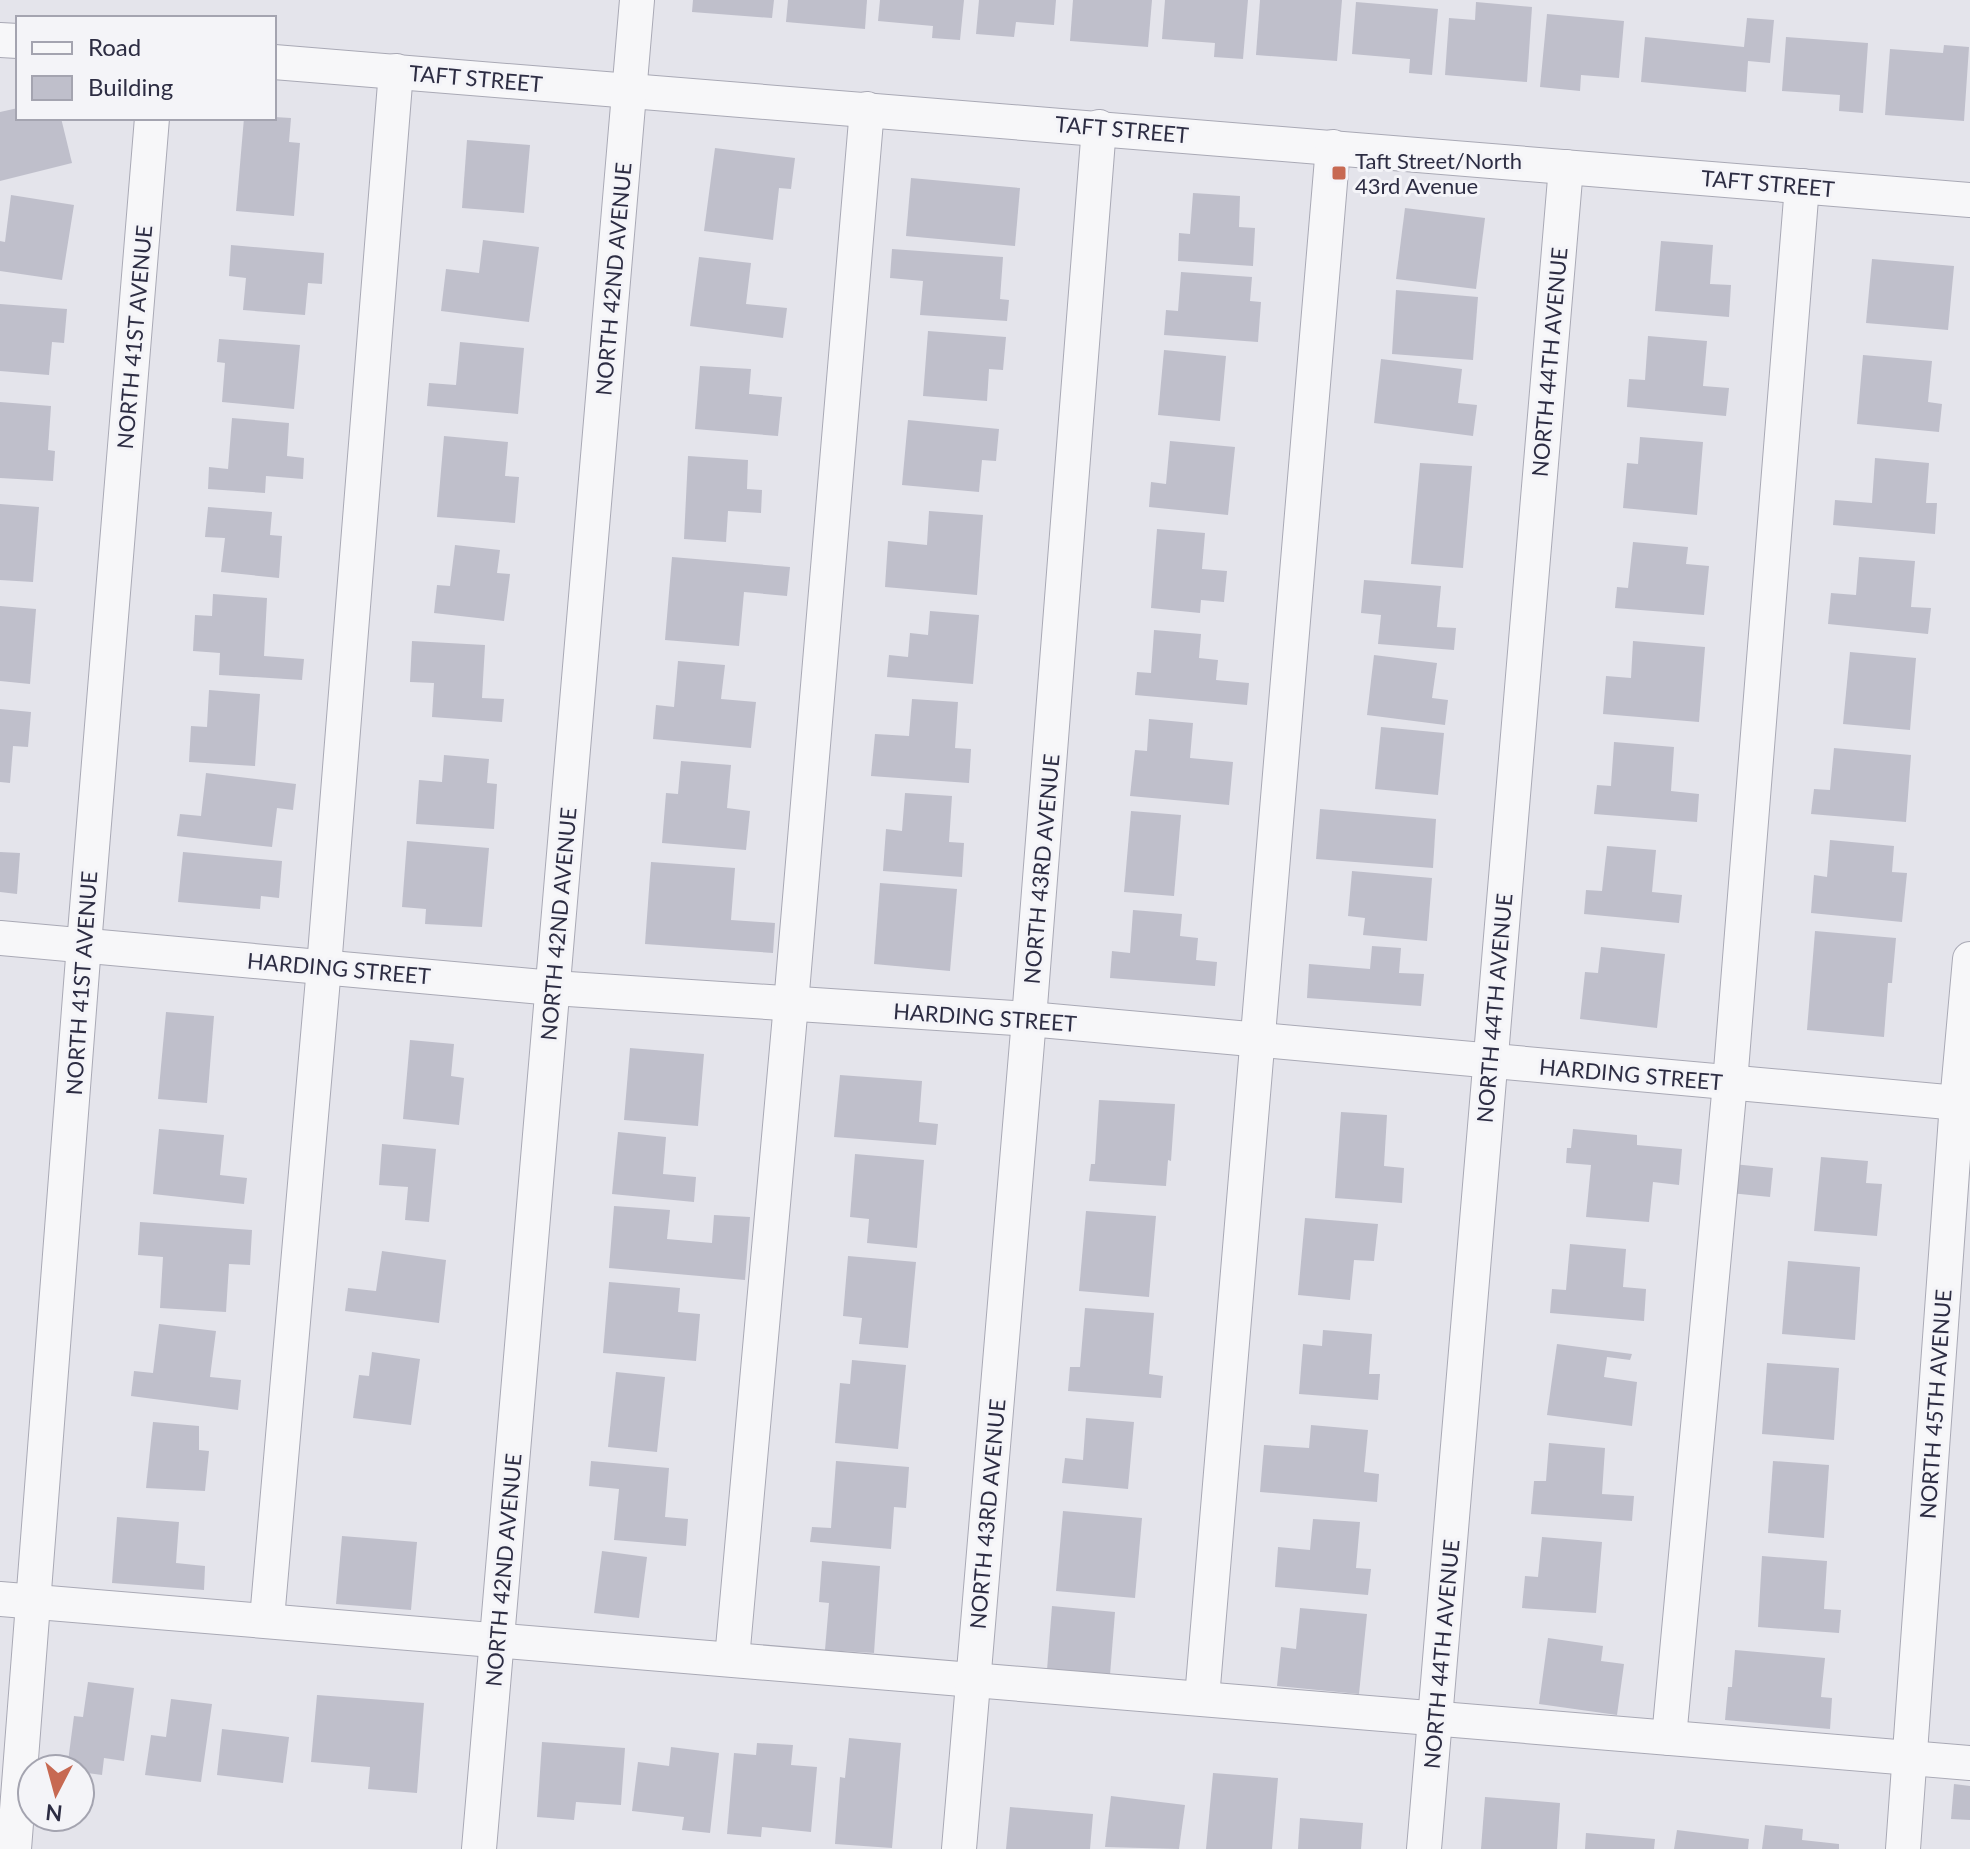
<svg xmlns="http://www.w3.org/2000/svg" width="1970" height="1849" viewBox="0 0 1970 1849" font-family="Lato,sans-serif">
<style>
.building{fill:#bfbfcb}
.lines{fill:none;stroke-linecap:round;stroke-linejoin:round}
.minor-casing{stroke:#a9a9b5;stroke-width:36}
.minor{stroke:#f7f7f9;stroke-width:34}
.poi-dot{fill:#c76952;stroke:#f4f4f8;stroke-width:3}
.labels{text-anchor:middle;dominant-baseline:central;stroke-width:6;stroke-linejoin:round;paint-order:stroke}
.street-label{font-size:22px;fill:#2d2d43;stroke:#f4f4f8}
.poi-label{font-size:22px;fill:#2d2d43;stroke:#f4f4f8;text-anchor:start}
</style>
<rect width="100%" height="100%" fill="#e4e4eb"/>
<!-- building -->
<g class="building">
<polygon points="693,0 774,0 772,18 692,12"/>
<polygon points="788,0 867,0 865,29 786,22"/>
<polygon points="880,0 964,0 960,40 932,38 933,26 878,21"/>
<polygon points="979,0 1056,0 1054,25 1016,22 1014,37 976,34"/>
<polygon points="1073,0 1152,0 1148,47 1070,41"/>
<polygon points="1165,0 1248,0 1243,59 1214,57 1215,43 1162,39"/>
<polygon points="1260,0 1342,0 1337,61 1256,55"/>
<polygon points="1356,2 1438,9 1432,75 1409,73 1410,59 1352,54"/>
<polygon points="1476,2 1532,7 1527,82 1445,75 1449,18 1475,20"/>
<polygon points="1547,14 1624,21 1619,78 1581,75 1580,91 1540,87"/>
<polygon points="1747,18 1774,20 1770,63 1748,61 1746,92 1641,82 1645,37 1744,47"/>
<polygon points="1786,37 1868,43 1863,113 1839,111 1840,95 1782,91"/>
<polygon points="1944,45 1969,47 1964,121 1885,115 1890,49 1943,53"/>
<polygon points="18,108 18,118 61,118 72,163 0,181 0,112"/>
<polygon points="274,117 291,118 289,142 300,143 294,216 236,211 244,118"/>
<polygon points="467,140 530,145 524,213 462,208"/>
<polygon points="715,148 795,158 791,189 779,188 773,240 704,231"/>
<polygon points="911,178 1020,188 1015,246 906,236"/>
<polygon points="1193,193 1240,196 1239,227 1255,228 1253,266 1178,261 1179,233 1190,234"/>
<polygon points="11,195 74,205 62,280 0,271 0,241 5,242"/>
<polygon points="1405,208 1485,218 1476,289 1396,279"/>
<polygon points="483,240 539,247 529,322 441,311 446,269 479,273"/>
<polygon points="1661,241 1713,245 1710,284 1731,285 1729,317 1655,311"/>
<polygon points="231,245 324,253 322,284 308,283 305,315 243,310 246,278 229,276"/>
<polygon points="892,249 1003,257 1000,299 1009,300 1007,321 920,315 923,281 890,278"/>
<polygon points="699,257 751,263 746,304 787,308 783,338 690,326"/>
<polygon points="1872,259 1954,266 1948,330 1866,323"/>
<polygon points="1181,272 1252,277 1250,301 1261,302 1258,342 1164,335 1166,310 1178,311"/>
<polygon points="1396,290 1478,297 1473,360 1392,354"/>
<polygon points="0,304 67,309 64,343 52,342 49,375 0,371"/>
<polygon points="928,331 1006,337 1003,370 989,369 987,401 923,396"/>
<polygon points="1648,336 1707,341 1703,386 1729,388 1726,416 1627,407 1629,379 1645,380"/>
<polygon points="219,339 300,345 294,409 222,402 225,363 217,362"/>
<polygon points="460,342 524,348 518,414 427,406 429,383 456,385"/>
<polygon points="1164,350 1226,356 1220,421 1158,415"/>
<polygon points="1863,355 1932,361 1928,402 1942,404 1939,432 1857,424"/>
<polygon points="1381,359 1462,369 1458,403 1477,405 1473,436 1374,423"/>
<polygon points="700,366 751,369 749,394 782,397 778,436 695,429"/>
<polygon points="0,402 51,406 48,450 55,451 53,481 0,478"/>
<polygon points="232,418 289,423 287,456 304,458 303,479 266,476 265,493 208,489 209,467 228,469"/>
<polygon points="908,420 999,429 996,461 982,460 979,492 902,485"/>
<polygon points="444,436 508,442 505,476 519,477 515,523 437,517"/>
<polygon points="1640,437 1703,442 1697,515 1623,508 1627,463 1638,464"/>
<polygon points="1170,441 1235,447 1228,515 1149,507 1151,482 1166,484"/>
<polygon points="688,456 748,460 747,489 762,490 761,513 728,511 726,542 684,539"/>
<polygon points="1875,458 1929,463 1926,503 1937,503 1935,534 1833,525 1835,500 1872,503"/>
<polygon points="1420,463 1472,466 1463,568 1411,564"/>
<polygon points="0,504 39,507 33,582 0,580"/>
<polygon points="208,507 272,512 270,535 282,536 279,578 221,572 225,538 205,537"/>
<polygon points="929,511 983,515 977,595 885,587 888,541 927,545"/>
<polygon points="1157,529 1205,533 1202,569 1227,571 1224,602 1201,600 1200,613 1151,608"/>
<polygon points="1633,542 1688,547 1686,564 1709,566 1704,615 1615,608 1617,587 1628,588"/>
<polygon points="455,545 500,550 497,573 510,574 504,621 434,613 437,585 450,586"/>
<polygon points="672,557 790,567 787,596 744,592 739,646 665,640"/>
<polygon points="1859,557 1915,561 1911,607 1931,608 1928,634 1828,624 1831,593 1856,595"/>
<polygon points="1364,580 1441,586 1437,627 1456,628 1454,650 1378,644 1381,615 1361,613"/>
<polygon points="213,594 267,598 264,656 304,659 302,680 219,675 220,653 193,651 195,615 212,616"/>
<polygon points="0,606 36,609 30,684 0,681"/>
<polygon points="930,611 979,615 973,684 887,677 889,655 908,657 910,633 928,635"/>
<polygon points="1154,630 1201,634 1199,658 1218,660 1216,680 1249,683 1247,705 1135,695 1137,672 1151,673"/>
<polygon points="412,641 485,645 482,698 504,699 502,722 432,717 434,683 410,682"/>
<polygon points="1633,641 1705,647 1699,722 1603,714 1606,676 1631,678"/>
<polygon points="1850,652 1916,658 1910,730 1843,724"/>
<polygon points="1374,655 1437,663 1432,698 1448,700 1445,725 1367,715"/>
<polygon points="678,661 725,665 721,699 756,702 751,748 653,739 656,705 674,707"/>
<polygon points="209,690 260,694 255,766 189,762 191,726 207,727"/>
<polygon points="912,699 958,702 955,748 971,749 969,783 871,776 875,734 909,736"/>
<polygon points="0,709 31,712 28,747 13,746 10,783 0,782"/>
<polygon points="1149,719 1193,723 1190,758 1233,762 1229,805 1130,796 1135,750 1147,751"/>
<polygon points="1381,727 1444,733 1438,795 1375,789"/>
<polygon points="1614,742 1674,747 1671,791 1699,794 1697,822 1594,814 1597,785 1611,786"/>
<polygon points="1834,748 1911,755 1906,822 1811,814 1814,789 1830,790"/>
<polygon points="444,755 489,759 487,783 497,784 494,829 416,824 419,780 442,782"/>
<polygon points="681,761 731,765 727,808 750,811 746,850 662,843 666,793 678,794"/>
<polygon points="206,773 296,784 293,810 277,808 272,847 177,836 180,814 201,816"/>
<polygon points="905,793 952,796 949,842 964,843 962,877 883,871 886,829 902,831"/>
<polygon points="1320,809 1436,819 1433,868 1316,859"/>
<polygon points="1131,811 1181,815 1174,896 1124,892"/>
<polygon points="1830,840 1894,846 1892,872 1907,873 1902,922 1811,913 1814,875 1827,877"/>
<polygon points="407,841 489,848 482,927 425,924 426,909 402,907"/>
<polygon points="1607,846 1656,850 1652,892 1682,895 1679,923 1584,914 1586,890 1602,891"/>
<polygon points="0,852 20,853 17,894 0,892"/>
<polygon points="183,852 282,861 279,898 261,896 260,909 178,902"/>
<polygon points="651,862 735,868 731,920 775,923 773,953 645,944"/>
<polygon points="1352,871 1432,878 1427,941 1363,935 1365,918 1348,916"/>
<polygon points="880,883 957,889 950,971 874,964"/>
<polygon points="1133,910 1182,914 1180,936 1198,938 1196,960 1217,962 1215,986 1110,978 1112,951 1130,953"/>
<polygon points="1815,931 1896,938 1892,983 1888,983 1884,1037 1807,1030"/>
<polygon points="1372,946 1401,948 1399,973 1424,974 1421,1006 1307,998 1309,964 1370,969"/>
<polygon points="1601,947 1665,954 1657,1028 1580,1019 1585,972 1598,973"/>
<polygon points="166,1012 214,1016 207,1103 158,1099"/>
<polygon points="410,1040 454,1044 451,1076 464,1078 459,1125 403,1119"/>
<polygon points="630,1048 704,1054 698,1126 624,1120"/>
<polygon points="840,1075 922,1081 919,1122 938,1124 936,1145 834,1137"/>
<polygon points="1099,1100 1175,1104 1171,1161 1168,1160 1166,1186 1089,1181 1091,1164 1095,1164"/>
<polygon points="1341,1112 1387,1115 1384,1166 1404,1168 1402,1203 1335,1198"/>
<polygon points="159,1129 224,1135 220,1175 247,1178 244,1204 153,1194"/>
<polygon points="1573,1129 1637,1135 1637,1145 1682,1149 1679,1185 1653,1182 1649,1222 1586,1217 1591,1165 1566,1163 1567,1148 1571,1148"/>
<polygon points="618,1132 666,1137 663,1174 696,1177 694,1202 612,1194"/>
<polygon points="382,1144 436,1149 429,1222 405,1220 408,1187 379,1185"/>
<polygon points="855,1154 924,1160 917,1248 867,1243 869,1219 850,1217"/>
<polygon points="1821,1157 1868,1161 1866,1183 1882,1184 1877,1236 1814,1231"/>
<polygon points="1733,1164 1773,1168 1770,1197 1730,1193"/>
<polygon points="614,1206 670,1210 667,1239 712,1243 714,1215 750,1217 745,1280 609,1268"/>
<polygon points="1086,1211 1156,1216 1149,1297 1079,1291"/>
<polygon points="1305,1218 1378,1224 1374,1261 1354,1260 1350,1300 1298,1295"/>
<polygon points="140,1222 252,1230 250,1265 229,1264 226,1312 160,1308 163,1257 138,1255"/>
<polygon points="1570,1244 1626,1249 1623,1287 1646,1289 1644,1321 1550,1313 1552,1289 1566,1290"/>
<polygon points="382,1251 446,1260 439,1323 345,1311 348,1288 376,1291"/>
<polygon points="848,1256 916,1262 908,1348 859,1344 862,1318 843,1316"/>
<polygon points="1788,1261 1860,1267 1855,1340 1782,1334"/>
<polygon points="609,1282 680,1288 678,1312 700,1314 696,1361 603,1353"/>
<polygon points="1085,1308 1154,1313 1149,1374 1163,1376 1161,1398 1068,1391 1070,1367 1080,1367"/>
<polygon points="159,1324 216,1331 210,1377 241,1380 238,1410 131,1396 134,1371 153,1373"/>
<polygon points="1323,1330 1372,1334 1369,1374 1380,1374 1378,1400 1299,1394 1303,1344 1322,1346"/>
<polygon points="1557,1344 1632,1354 1630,1360 1607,1357 1604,1377 1637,1382 1632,1426 1547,1415"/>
<polygon points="372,1352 420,1359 411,1425 353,1418 359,1375 369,1376"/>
<polygon points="852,1360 906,1365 898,1449 835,1443 840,1383 850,1384"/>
<polygon points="1767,1363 1839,1368 1834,1440 1762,1434"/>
<polygon points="616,1372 665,1377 657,1452 608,1447"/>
<polygon points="1086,1418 1134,1422 1128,1489 1062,1483 1065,1458 1083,1460"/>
<polygon points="153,1422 199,1426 199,1450 209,1451 205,1491 146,1488"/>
<polygon points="1311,1425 1368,1430 1364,1472 1379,1474 1377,1502 1260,1492 1264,1445 1309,1448"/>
<polygon points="1549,1443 1605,1448 1602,1494 1634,1496 1632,1521 1531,1514 1534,1481 1546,1481"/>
<polygon points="591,1461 669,1468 665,1517 688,1519 686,1546 614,1540 619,1489 589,1486"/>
<polygon points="836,1461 909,1467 906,1508 894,1507 891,1549 810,1542 812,1527 831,1528"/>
<polygon points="1773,1461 1829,1465 1824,1538 1768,1533"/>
<polygon points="1063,1511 1142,1518 1135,1598 1056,1591"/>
<polygon points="117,1517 179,1522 176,1563 205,1566 204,1590 112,1583"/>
<polygon points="1313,1519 1360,1522 1356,1568 1371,1569 1368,1595 1275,1587 1278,1547 1310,1550"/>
<polygon points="342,1536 417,1542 411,1610 336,1604"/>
<polygon points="1542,1537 1602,1542 1596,1613 1522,1608 1525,1576 1538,1577"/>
<polygon points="602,1551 647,1557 639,1618 594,1613"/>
<polygon points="1762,1556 1827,1561 1824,1609 1841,1610 1839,1633 1758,1627"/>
<polygon points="822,1561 880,1566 874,1653 825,1650 829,1603 819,1602"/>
<polygon points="1052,1606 1115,1612 1110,1675 1047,1670"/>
<polygon points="1300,1608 1367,1614 1359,1694 1277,1686 1281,1647 1296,1649"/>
<polygon points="1548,1638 1603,1646 1601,1661 1624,1664 1617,1715 1539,1704"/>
<polygon points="1735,1650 1825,1658 1821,1697 1832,1698 1830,1729 1725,1720 1728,1687 1732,1687"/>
<polygon points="88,1682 134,1688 124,1761 104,1758 102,1775 80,1772 80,1769 67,1769 74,1716 83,1717"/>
<polygon points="317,1695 424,1703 417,1793 368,1789 370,1767 311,1762"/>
<polygon points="171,1699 212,1704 201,1782 145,1775 151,1735 166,1737"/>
<polygon points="222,1729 289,1737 283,1783 217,1775"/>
<polygon points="849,1738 901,1743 892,1848 835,1844 840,1777 845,1778"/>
<polygon points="542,1742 625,1748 621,1805 576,1802 574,1820 537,1817"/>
<polygon points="757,1743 793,1745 791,1765 817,1767 811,1832 762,1827 761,1837 727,1834 734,1753 756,1755"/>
<polygon points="671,1747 719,1753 710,1833 682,1830 684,1817 632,1811 638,1762 669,1766"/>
<polygon points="1213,1773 1278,1778 1272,1849 1206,1849"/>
<polygon points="1954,1784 1970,1786 1970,1820 1951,1819"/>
<polygon points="1111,1796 1185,1805 1179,1849 1105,1847"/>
<polygon points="1485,1797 1560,1803 1557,1849 1481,1849"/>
<polygon points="1010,1807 1093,1814 1090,1849 1006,1849"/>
<polygon points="1300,1818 1363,1823 1361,1849 1298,1849"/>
<polygon points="1765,1825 1803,1829 1802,1840 1839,1844 1839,1849 1762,1849"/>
<polygon points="1677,1830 1749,1839 1748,1849 1674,1849"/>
<polygon points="1586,1833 1655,1839 1654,1849 1585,1849"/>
</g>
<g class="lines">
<!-- minor casing -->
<g class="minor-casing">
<g id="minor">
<polyline points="0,40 18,41"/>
<polyline points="274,62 1970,200"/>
<polyline points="0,938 553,988 1029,1019 1970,1104"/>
<polyline points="0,1599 1970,1763"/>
<polyline points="267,1619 324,967 396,71"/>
<polyline points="732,1659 791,1004 867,109"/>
<polyline points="1202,1698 1333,147"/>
<polyline points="1669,1738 1730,1083 1802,186"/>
<polyline points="14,1849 84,945 152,118"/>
<polyline points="479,1849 637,0"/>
<polyline points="959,1849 1029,1019 1099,127"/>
<polyline points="1424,1849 1566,167"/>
<polyline points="1903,1849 1957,1103 1970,959"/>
</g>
</g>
<!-- minor -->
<use href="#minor" class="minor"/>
</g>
<!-- markers -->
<rect class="poi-dot" x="1331" y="165" width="16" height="16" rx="4"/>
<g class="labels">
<!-- street labels -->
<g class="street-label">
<text transform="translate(476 78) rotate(5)">TAFT STREET</text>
<text transform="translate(1122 129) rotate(5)">TAFT STREET</text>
<text transform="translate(1768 183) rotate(5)">TAFT STREET</text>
<text transform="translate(613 279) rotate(-85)">NORTH 42ND AVENUE</text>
<text transform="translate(134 337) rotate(-85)">NORTH 41ST AVENUE</text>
<text transform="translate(1549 362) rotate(-85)">NORTH 44TH AVENUE</text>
<text transform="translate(1041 869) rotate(-85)">NORTH 43RD AVENUE</text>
<text transform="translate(558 924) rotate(-85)">NORTH 42ND AVENUE</text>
<text transform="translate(339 968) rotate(5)">HARDING STREET</text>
<text transform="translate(81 983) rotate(-86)">NORTH 41ST AVENUE</text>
<text transform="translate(1494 1008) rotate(-85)">NORTH 44TH AVENUE</text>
<text transform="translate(985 1017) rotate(4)">HARDING STREET</text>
<text transform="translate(1631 1074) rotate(5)">HARDING STREET</text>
<text transform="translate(1935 1404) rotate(-86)">NORTH 45TH AVENUE</text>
<text transform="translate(987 1514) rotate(-85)">NORTH 43RD AVENUE</text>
<text transform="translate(503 1570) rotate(-85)">NORTH 42ND AVENUE</text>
<text transform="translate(1441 1654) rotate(-85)">NORTH 44TH AVENUE</text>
</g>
<!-- poi labels -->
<g class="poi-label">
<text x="1355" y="160">Taft Street/North<tspan x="1355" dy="25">43rd Avenue</tspan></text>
</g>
</g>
<!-- legend -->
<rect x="16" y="16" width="260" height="104" fill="#f4f4f8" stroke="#a4a4b0" stroke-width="2"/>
<rect x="32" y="42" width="40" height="12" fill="#f7f7f9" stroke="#a4a4b0" stroke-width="2"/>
<text x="88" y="56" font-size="24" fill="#2d2d43">Road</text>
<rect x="32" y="76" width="40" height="24" fill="#bfbfcb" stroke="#a4a4b0" stroke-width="2"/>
<text x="88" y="96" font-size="24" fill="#2d2d43">Building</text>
<!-- north arrow -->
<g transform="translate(56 1793) rotate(186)"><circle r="38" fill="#f4f4f8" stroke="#a4a4b0" stroke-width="2"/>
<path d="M0-6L14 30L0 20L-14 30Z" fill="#c76952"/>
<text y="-12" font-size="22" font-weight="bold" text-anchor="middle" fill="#2d2d43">N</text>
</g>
</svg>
